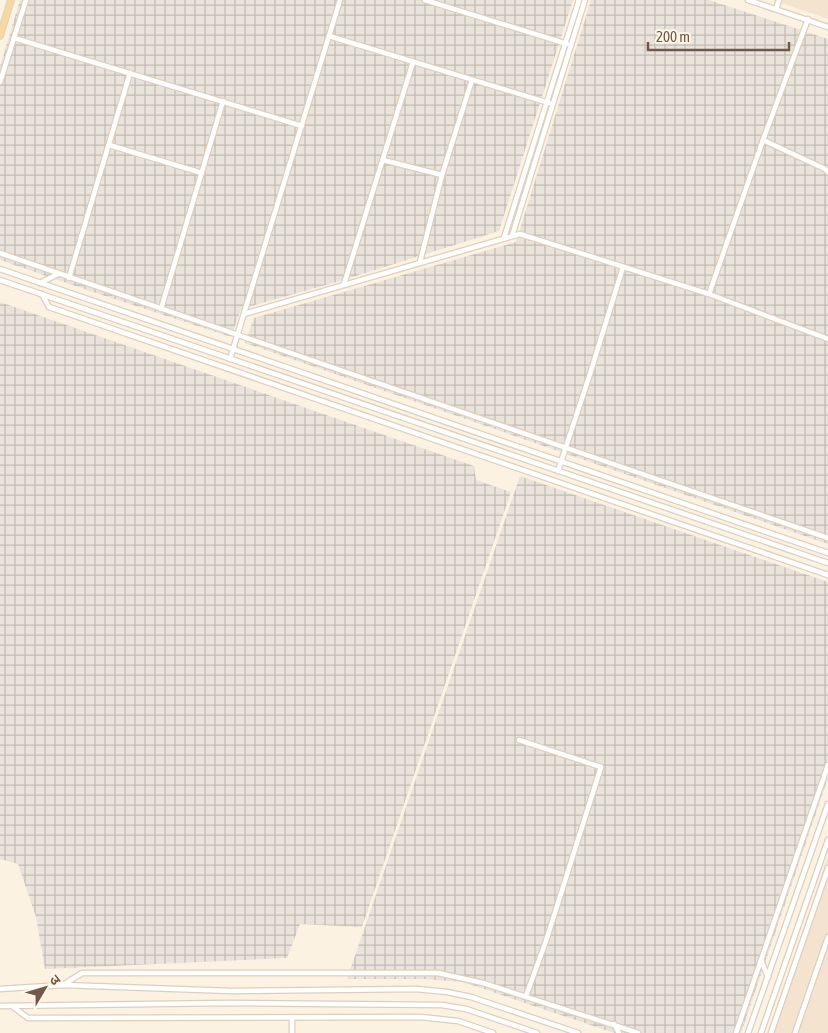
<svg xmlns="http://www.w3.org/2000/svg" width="828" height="1033" viewBox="0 0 828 1033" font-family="'Asap Condensed','Noto Sans Devanagari',sans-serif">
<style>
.residential{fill:#f3e3cf}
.industrial{fill:url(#industrial-grid)}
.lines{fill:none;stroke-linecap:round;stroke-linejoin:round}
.minor-casing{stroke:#dfcebd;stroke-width:7}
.major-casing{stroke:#dad4cf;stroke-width:8}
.minor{stroke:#fff;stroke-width:4.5}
.major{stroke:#f9d89a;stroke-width:5.5}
</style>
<defs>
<pattern id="industrial-grid" width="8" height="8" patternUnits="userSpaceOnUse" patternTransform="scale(1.25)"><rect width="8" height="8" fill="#eae3dc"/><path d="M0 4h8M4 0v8" fill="none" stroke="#c2bbb4"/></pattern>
</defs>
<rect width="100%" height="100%" fill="#fbf2e1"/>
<!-- residential -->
<g class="residential">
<polygon points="773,0 828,0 828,19 784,4"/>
<polygon points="828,856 828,1033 768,1033"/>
</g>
<!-- industrial -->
<g class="industrial">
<polygon points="20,0 573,0 499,231 340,281 241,309 231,337 90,291 0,260 0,67"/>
<polygon points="591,0 709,0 828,39 828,544 245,343 254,318 516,242"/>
<polygon points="0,302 474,466 476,480 511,492 362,927 300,924 287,958 45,969 36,917 18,864 0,859"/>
<polygon points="520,476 828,582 828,778 741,1033 614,1033 463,982 425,979 347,979"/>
</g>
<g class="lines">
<!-- minor casing -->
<g class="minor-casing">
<g id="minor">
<polyline points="425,0 567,44"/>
<polyline points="748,0 828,27"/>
<polyline points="776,9 779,0"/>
<polyline points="329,36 549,103"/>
<polyline points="14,38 302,126"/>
<polyline points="0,82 26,0"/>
<polyline points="763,140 825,169 828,172"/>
<polyline points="109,145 202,173"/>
<polyline points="383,160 442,175"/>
<polyline points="512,236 585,0"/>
<polyline points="504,238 579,0"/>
<polyline points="0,253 828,538"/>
<polyline points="420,262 442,175 472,80"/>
<polyline points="0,269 828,553"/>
<polyline points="69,278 130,73"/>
<polyline points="0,280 828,563"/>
<polyline points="40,283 58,274"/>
<polyline points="344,284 413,62"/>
<polyline points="42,294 49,307 828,575"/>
<polyline points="709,294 763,140 808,19"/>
<polyline points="161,309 223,101"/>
<polyline points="244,314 520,234 709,294 828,339"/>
<polyline points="230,359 340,0"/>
<polyline points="558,471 590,374 623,267"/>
<polyline points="519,740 601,767 546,941 526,996"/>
<polyline points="761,960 768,977"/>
<polyline points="63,985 82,973 438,973 483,983 638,1033"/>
<polyline points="0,989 63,985 232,991 416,989 447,992 471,997 578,1033"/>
<polyline points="0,1006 229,1003 442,1005 466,1009 537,1033"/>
<polyline points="12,1006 28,1018 421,1017 458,1021 493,1033"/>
<polyline points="292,1019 292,1033"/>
<polyline points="614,1024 619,1033"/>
<polyline points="736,1033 828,765"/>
<polyline points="748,1033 828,804"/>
<polyline points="761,1033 828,840"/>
<polyline points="771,1033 828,868"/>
<polyline points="795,1033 828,937"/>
</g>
</g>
<!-- major casing -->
<g class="major-casing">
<polyline id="major" points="0,36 11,0"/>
</g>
<!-- minor -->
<use href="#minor" class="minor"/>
<!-- major -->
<use href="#major" class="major"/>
</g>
<!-- north arrow -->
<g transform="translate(45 988) rotate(52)" stroke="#fff6e6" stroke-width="4" paint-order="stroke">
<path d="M0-4L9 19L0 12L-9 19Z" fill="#725848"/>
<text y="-8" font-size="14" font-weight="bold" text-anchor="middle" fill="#725848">उ</text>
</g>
<!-- scale -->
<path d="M648 42v8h141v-8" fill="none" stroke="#725848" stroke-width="2.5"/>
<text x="656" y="42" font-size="15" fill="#725848" stroke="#fff6e6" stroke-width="4" paint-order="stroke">200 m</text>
</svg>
